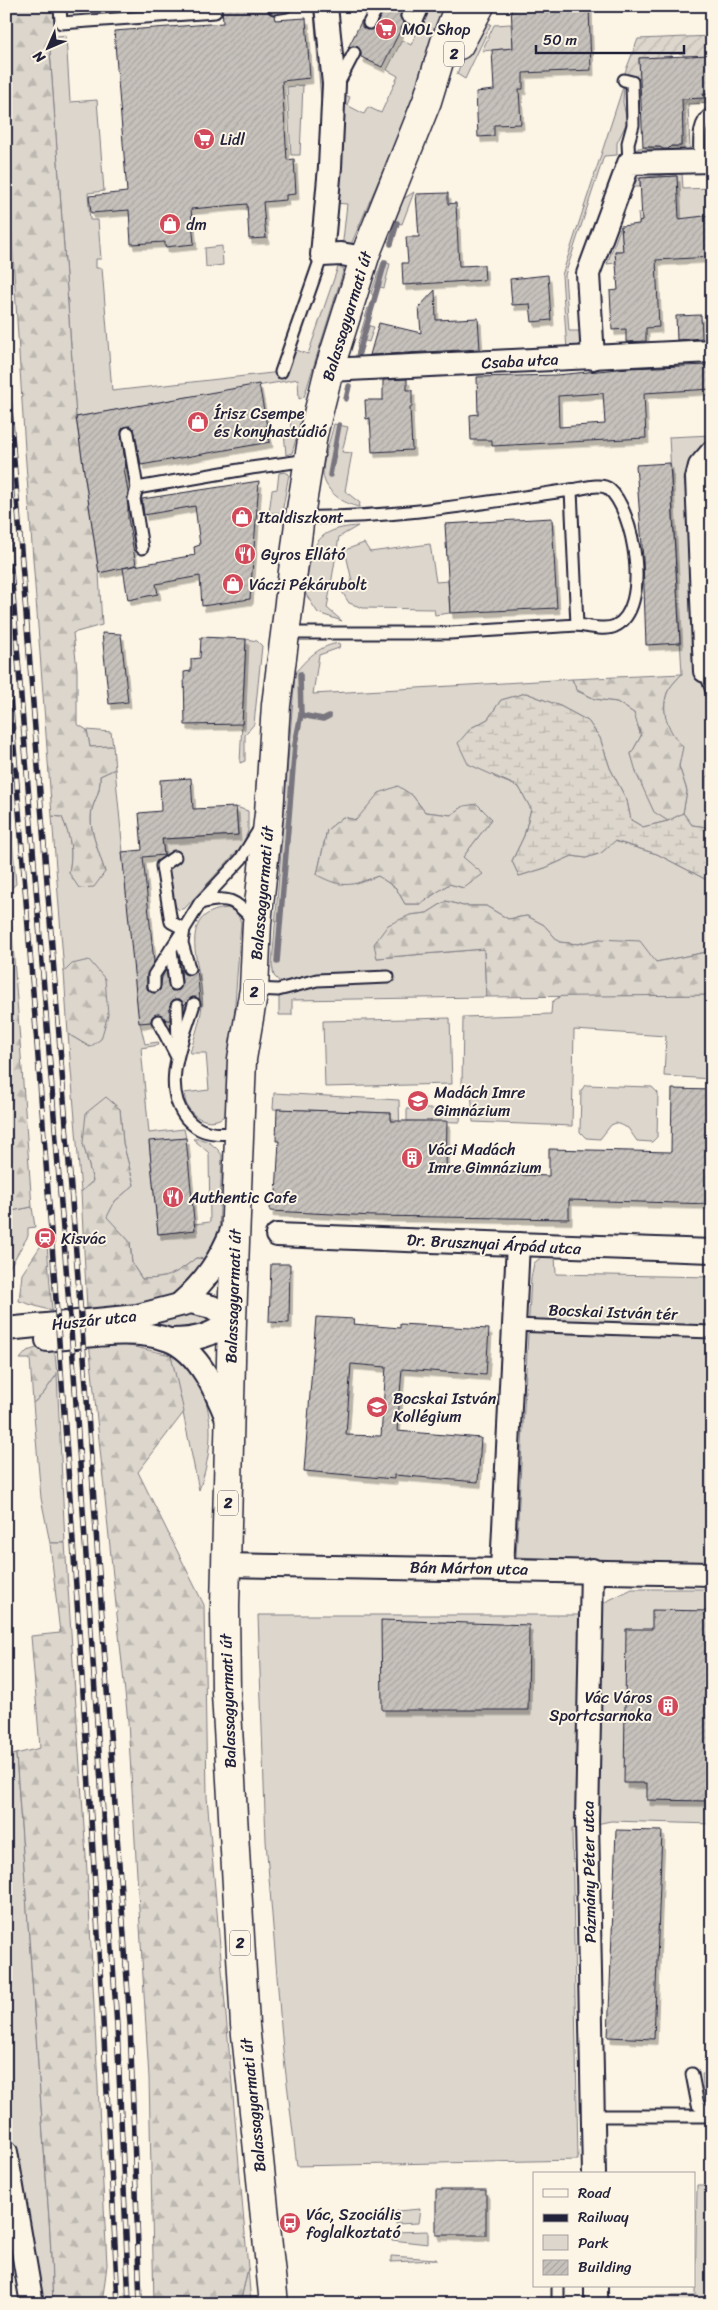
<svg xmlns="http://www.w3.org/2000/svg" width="718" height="2310" viewBox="0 0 718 2310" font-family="Sriracha,sans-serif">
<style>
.green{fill:#dcd6cc;stroke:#7f7c84;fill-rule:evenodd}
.forest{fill:url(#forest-firs);stroke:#7f7c84}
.wetland{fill:url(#wetland-marsh);stroke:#7f7c84}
.garden{fill:url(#garden-furrows);stroke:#7f7c84}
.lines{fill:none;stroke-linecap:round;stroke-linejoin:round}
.stream{stroke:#78757e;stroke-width:5.5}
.building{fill:url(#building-hatch);stroke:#22223b;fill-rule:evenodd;filter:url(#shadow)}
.service-casing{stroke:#22223b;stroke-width:15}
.minor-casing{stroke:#22223b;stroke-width:26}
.primary-casing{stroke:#22223b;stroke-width:31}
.service{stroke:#fcf5e5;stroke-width:11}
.minor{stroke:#fcf5e5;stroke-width:22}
.primary{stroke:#fcf5e5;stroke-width:28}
.rail-casing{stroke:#22223b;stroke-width:5.5}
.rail{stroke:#fcf5e5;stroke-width:4;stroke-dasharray:11;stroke-linecap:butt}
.labels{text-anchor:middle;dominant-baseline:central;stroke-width:4;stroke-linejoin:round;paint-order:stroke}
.shield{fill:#fcf5e5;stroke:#63616e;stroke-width:1}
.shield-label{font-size:15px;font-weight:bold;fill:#22223b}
.poi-label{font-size:16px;fill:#22223b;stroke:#fcf5e5;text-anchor:start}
.street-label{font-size:16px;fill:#22223b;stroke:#fcf5e5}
</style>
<defs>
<pattern id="forest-firs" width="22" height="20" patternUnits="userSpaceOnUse" patternTransform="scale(1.25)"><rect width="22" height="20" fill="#dcd6cc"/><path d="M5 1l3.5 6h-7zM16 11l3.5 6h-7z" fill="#bcb7b0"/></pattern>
<pattern id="wetland-marsh" width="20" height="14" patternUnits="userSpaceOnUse" patternTransform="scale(1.25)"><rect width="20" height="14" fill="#dcd6cc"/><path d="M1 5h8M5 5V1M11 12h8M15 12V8" fill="none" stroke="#bcb7b0"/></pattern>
<pattern id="garden-furrows" width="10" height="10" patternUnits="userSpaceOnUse" patternTransform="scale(1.25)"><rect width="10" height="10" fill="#dcd6cc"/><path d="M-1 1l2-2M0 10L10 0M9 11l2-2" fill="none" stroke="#bcb7b0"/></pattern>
<pattern id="building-hatch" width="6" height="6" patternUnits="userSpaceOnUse" patternTransform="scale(1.25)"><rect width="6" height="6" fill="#c6c1bb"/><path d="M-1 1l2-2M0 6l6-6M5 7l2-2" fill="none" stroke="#aaa6a2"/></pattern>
<filter id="shadow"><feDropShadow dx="3" dy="5.5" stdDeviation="0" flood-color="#0004"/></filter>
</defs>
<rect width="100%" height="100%" fill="#fcf5e5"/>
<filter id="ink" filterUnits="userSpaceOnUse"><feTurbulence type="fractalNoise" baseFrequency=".02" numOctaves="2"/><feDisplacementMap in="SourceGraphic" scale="10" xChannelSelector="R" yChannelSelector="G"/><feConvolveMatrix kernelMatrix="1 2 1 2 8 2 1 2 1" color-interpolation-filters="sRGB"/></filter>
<g filter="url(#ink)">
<!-- green -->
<g class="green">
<polygon points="430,6 449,6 409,110 350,247 342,249 347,204 333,203 340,105 345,95 350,97 347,105 364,114 368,107 381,113 398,76 387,70 402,40 411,45"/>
<polygon points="318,11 327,99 321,100 314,12"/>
<polygon points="484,23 491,24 465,79 457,74 462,60"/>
<polygon points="511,24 513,48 482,51 494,25"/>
<polygon points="66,35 70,102 97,100 104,191 88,193 90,220 98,220 101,259 96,259 96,268 102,268 112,391 281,372 290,348 308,354 338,267 344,269 304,397 299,399 298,379 76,417 49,37"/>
<polygon points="624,84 623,102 627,122 617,143 617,155 604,156 565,275 569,331 584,331 583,346 567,351 562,275"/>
<polygon points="303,85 300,155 291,155 287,87"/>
<polygon points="682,173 683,189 712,188 712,217 639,222 638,213 678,211 677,176 640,178 640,187 633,187 638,178"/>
<polygon points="414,192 402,224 397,223 391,244 387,241 403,199"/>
<polygon points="621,226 623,251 615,251 616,263 607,264"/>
<polygon points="222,246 223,265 206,267 205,248"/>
<polygon points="382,262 390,264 384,288 377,286 374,297 371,293"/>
<polygon points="368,308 371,309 366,325 374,327 369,342 362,340 359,353 357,346"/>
<polygon points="298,414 302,418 292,453 286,455 284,431 291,429 290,416"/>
<path d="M334 424 348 427 342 452 352 453 345 491 360 503 359 507C344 504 325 492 323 474 322 462 331 437 334 424Z"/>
<path d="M712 435V443L698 454 684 479 685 486 690 490 692 545 688 546 691 624H695L712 667V773L706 777V798L712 801V824L707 827 692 825 683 813 687 791 679 766 682 747C669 732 660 713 667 693 670 686 677 679 682 674L669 437Z"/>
<polygon points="285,472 289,474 282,513 269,513 272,490 277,489 279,473"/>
<path d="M358 526 339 537 327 608 342 621 318 613 305 593C312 552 308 529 358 526Z"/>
<polygon points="364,543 370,552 430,544 436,582 448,581 450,613 435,615 434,609 363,608 349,603 341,590 352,581 345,550"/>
<polygon points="246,639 257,641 262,646 254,724 245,735 245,761 240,763"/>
<path d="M340 643 339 648 319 655 313 694 572 679 577 691 595 699 617 702 634 713 641 736 631 754 654 811 668 821 643 827 631 820 627 801 610 768 600 738 588 721 560 706 526 693 501 700 488 719 471 728 494 777 519 787 531 809 524 836 512 861 519 876 545 868 572 856 586 858 601 853 614 841 657 854 707 880H712V951L656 962 600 939 578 944 559 942 544 925 527 916 508 919 486 906H463L446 901 427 913 410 915 377 958 484 949 486 997 292 1000V1015H279V981L274 976 272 965 295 673C307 658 320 645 340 643ZM412 795 425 812 451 815 464 806 492 819 463 857 464 888 449 884 420 904H405L396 888 378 876 357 884 317 875 327 830 343 817 355 820Z"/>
<polygon points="87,730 111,732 113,746 90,747"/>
<path d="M115 769 139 1019 145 1044 158 1042 159 1045 141 1048 149 1133 184 1129 186 1138 149 1142 158 1234 194 1230V1224L210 1222 209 1153 193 1139C205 1137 216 1146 222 1155L219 1235 207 1259 196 1258C176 1274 168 1279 142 1279L132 1264 130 1242 106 1217 115 1201 134 1185 123 1143 120 1109 83 1143 93 1181 81 1192 68 1034 90 1047 72 964 64 972 52 816 62 817C71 838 73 851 69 873L105 872C101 858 90 832 91 818 91 802 101 796 100 776Z"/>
<polygon points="236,807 248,811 248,831 243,845 185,908 179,910 174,905 167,855 164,855 162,839 238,835"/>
<path d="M228 908 237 913 241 922 227 1113C216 1127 193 1121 187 1105 185 1102 185 1097 184 1093L209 1090 206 1053H190C194 1038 201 1020 202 1004 204 969 172 913 228 908Z"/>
<polygon points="562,995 712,995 712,1079 664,1076 666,1036 574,1030 572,1126 473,1122 471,1087 462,1086 463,1017 551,1014 552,1002"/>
<polygon points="450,1018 452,1084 325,1087 323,1021"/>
<polygon points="585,1085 652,1087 658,1093 657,1137 652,1142 637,1141 628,1128 616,1123 611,1125 600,1139 586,1138 580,1132 581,1091"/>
<polygon points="274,1093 399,1100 400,1137 391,1137 391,1113 273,1109"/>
<polygon points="407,1109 461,1109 460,1122 407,1121"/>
<polygon points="32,1207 35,1227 28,1228 28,1236 8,1270 6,1314 6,1212"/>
<polygon points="543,1256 555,1256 556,1274 712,1277 712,1565 516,1557 531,1278 534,1263"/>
<polygon points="197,1313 202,1314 207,1321 200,1331 89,1332"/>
<path d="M171 1355C218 1385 216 1443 199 1490Z"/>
<polygon points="57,1374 65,1543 50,1543 41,1498 33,1403 43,1394"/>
<polygon points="632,1589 712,1589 712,1824 611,1821 572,1829 578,2160 297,2166 283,2050 266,1841 258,1615 578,1615"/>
<polygon points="16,1754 50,2233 53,2304 23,2304 6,2226 6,1757"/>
<polygon points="702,2074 712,2074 712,2106 704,2094"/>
<polygon points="697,2185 712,2185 712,2304 648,2304 647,2296 695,2296"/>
<polygon points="420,2209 418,2223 396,2224 397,2211"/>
<polygon points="428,2231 428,2244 392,2240 393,2232"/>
<polygon points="391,2256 436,2259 437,2260 391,2262"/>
<polygon points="248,2268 251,2304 240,2304"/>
</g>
<!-- forest -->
<g class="forest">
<path d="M6 6H53L55 33 49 37 76 417 99 573 102 625 73 633 77 669V724L87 730 90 747 113 746 115 769 100 776C101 796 91 802 91 818 90 832 101 858 105 872L94 887 79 888 69 873C73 851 71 838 62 817L52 816 25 450 6 141Z"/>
<path d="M682 674C677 679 670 686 667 693 660 713 669 732 683 747L679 766 687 791 683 813 668 821 654 812 637 775 631 754 641 736 634 713 617 702 595 699 577 690 572 679Z"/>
<polygon points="6,771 16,884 9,890 32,1207 6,1212"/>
<path d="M398 786 412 795 425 812 451 815 464 806 477 804 492 819 463 857 483 874 464 888 449 884 420 904H405L396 888 378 876C350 886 344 889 317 875L327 830 343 817 356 820 379 793Z"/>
<polygon points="446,901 463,906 486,906 508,919 527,916 544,925 559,942 578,944 600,939 640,941 656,962 712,951 712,995 486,997 484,949 377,958 374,944 388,925 410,915 427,913"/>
<polygon points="89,960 105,979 108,1015 101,1039 90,1047 68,1034 64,972 72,964"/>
<path d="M106 1097 120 1109 123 1143 134 1185 115 1201 107 1217 130 1242 132 1264 142 1279C168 1279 176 1274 196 1258L207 1259 180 1290 163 1300 118 1313 87 1309 81 1192 93 1181 83 1143 86 1113Z"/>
<polygon points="42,1244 47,1244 52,1311 19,1301 22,1274"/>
<polygon points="89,1342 130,1346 171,1355 184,1412 138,1472 204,1605 207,1797 248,2268 240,2304 154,2304 149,2078 128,1722"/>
<polygon points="40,1347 51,1347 55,1354 57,1374 43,1394 33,1403 30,1359 20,1359 27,1351"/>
<polygon points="50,1543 65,1543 88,1886 107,2265 102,2304 53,2304 50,2233 16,1754 40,1748 31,1636 60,1633"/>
</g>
<!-- wetland -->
<polygon class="wetland" points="526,693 560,706 588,721 600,738 610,768 627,801 631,820 643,827 668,821 683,813 692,825 707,827 712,824 712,880 707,880 657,854 615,841 601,853 586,858 572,856 545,868 519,876 512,861 524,836 531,809 519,787 468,764 458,743 471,728 488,719 501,700"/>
<!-- garden -->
<g class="garden">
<polygon points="712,36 712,55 683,56 683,53 671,54 671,57 639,58 640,79 624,75 638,39"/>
<polygon points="712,94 712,103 688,104 690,148 687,152 635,152 638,148 681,146 678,95"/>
</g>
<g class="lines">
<!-- stream -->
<g class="stream">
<polyline points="391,244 397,223"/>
<polyline points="356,363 385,262"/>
<polyline points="346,399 349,386"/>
<polyline points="330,475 339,425"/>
<polyline points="301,715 323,719 329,716"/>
<polyline points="277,962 295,744 301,715 300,674"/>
<polyline points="6,1314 7,1314"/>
</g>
</g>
<!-- building -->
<g class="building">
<polygon points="222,6 267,6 268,12 274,15 275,20 306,18 310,78 282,81 287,160 294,159 296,194 286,195 286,200 263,202 266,238 249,239 247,204 191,209 194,244 165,247 165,242 131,244 129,210 91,213 89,196 127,192 114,31 223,23"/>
<polygon points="385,6 412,6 410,9 406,9 401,12 400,17 404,23 382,67 361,57 361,52 358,47 353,46 348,48 362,20 362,27 365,29 373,30"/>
<polygon points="511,6 589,6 591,70 523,73 523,89 519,89 521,124 494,125 494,136 478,137 476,92 494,90 492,50 513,48"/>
<polygon points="712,55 712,94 703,94 704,98 682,99 683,138 681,138 681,146 671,146 668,149 663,149 660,147 643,147 639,58"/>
<polygon points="677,176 679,219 712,215 712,257 656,260 659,327 646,328 646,341 626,342 626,329 612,330 610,291 618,290 615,251 623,251 621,226 639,224 639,222 642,221 640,178"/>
<polygon points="448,193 448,204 456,203 459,266 484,265 485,280 403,285 402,263 408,263 406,237 419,237 416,194"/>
<polygon points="548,275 551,320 532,322 530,304 512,305 510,279"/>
<polygon points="435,290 436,320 478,318 480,349 370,355 379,323 421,333 419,307"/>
<polygon points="701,315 702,338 677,340 676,316"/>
<path d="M710 365 712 389 644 393 646 438 492 446V440H471L470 415 478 414 477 377 557 375 628 368ZM603 393 605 424 559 427 558 396Z"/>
<polygon points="407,379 407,390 412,390 412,407 410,407 412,450 372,452 370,418 366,419 365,400 383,400 383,380"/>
<polygon points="259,384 270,442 141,465 134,429 130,426 123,428 121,434 126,468 124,468 128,492 128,518 136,565 99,573 76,417"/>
<polygon points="670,463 680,643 646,645 643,559 636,465"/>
<polygon points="259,481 250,599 202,606 200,576 156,584 158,594 128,600 123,568 195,555 194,547 200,545 195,506 144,515 142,499"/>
<polygon points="552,518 557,608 450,613 445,524"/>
<polygon points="102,633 121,634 128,702 109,704"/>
<polygon points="201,637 246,639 242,724 185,725 184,672 191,671 191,659 200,658"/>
<polygon points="191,778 193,809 236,807 238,835 162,839 164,855 143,857 154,962 147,974 147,989 154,993 160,990 162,977 166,970 169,988 172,991 179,990 182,984 181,969 184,974 191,975 197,968 200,1000 192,997 184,1005 180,999 174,999 170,1006 170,1020 166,1020 162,1015 158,1014 152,1017 151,1022 139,1023 122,852 142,850 139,813 161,811 160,780"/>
<polygon points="672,1089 712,1090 712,1204 569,1200 569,1219 374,1216 270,1211 271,1193 276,1193 279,1141 276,1141 277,1109 391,1113 391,1121 447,1121 446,1172 549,1176 549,1149 671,1152"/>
<polygon points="186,1138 195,1230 158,1234 149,1141"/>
<polygon points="271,1264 290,1264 289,1323 269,1322"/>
<path d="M316 1317 354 1319 353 1324 400 1328V1324L489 1329 486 1375 402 1369 397 1431 481 1438 478 1482 394 1475V1479L304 1471ZM351 1364 386 1367 381 1436 346 1435Z"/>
<polygon points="652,1610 712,1611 712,1801 647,1800 647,1783 624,1783 626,1629 652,1629"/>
<polygon points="381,1620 529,1625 528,1710 382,1710"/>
<polygon points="616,1830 662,1831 654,2039 608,2037"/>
<rect x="436" y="2190" width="50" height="45"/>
</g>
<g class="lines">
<!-- service casing -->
<g class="service-casing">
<g id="service">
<polyline points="60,6 61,23 215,12 214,6"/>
<polyline points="274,8 286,6"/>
<polyline points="407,16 417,21 421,12"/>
<polyline points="369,23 378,6"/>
<polyline points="624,80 632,82 633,125 628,143 629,163"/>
<polyline points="336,83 339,82 354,53"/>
<path d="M700 161C700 145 696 123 712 113"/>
<polyline points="281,372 322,255"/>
<polyline points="128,433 137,488 134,499 142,548"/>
<polyline points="137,488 251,468 309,460"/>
<path d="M571 490C581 489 601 482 609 489 634 510 652 609 615 626 605 631 588 626 577 625"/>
<path d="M285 633H450L577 625 571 490C481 503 391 519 300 517"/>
<polyline points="705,671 712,691"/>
<polyline points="175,857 162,866 171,922 184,929 171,949 175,984"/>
<path d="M200 903C229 896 234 899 254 921"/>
<polyline points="189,968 182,943 184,929 200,903 241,859 259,830"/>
<polyline points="154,986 154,975 171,949"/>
<polyline points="254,989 278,990 317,980 388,977"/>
<path d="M194 1004C184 1037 160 1086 186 1118 191 1124 200 1131 208 1132 217 1135 229 1133 239 1133"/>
<polyline points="177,1006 178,1045"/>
<polyline points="158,1021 176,1055"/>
<polyline points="513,1325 712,1332"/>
<polyline points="692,2074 698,2105 712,2116"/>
<polyline points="593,2116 711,2116"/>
<polyline points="558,2286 558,2304"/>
</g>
</g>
<!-- minor casing -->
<g class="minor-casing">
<g id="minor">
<polyline points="326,6 334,84 330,167 322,255 341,254 364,258"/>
<polyline points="593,358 588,274 629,163 712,161"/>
<polyline points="329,370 712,351"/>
<polyline points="705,671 697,478 700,466 712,452"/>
<path d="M277 1235C422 1240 567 1247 712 1251"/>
<path d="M180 1304C205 1282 221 1259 233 1228"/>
<path d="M6 1329 137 1316 191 1302 212 1307 232 1320C213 1336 195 1340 171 1340"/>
<path d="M47 1340C83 1337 135 1327 169 1340 199 1351 217 1393 228 1421"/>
<polyline points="226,1565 712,1574"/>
<polyline points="502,1569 518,1244"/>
<polyline points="592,1570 587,1821 594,2174"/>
<polyline points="6,2152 32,2304"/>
<polyline points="596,2286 596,2304"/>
</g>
</g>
<!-- primary casing -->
<g class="primary-casing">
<g id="primary">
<polyline points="459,45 480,6"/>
<polyline points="274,2304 245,2025 226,1693 225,1607 232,1320 242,1059 254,989 257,923 269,813 276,705 300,516 313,434 329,370 366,253 427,101 445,42 459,6"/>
</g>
</g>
<!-- service -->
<use href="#service" class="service"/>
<!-- minor -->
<use href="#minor" class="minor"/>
<!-- primary -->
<use href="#primary" class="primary"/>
<!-- rail casing -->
<g class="rail-casing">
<g id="rail">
<polyline points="6,358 83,1342 130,2023 140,2304"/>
<polyline points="6,507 72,1343 117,2026 129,2304"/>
<path d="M6 646C50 1198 91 1750 118 2304"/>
</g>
</g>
<!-- rail -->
<use href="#rail" class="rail"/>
</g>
</g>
<!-- icons -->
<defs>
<g id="supermarket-disc" transform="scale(1.125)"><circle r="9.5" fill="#d1495b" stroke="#fcf5e5"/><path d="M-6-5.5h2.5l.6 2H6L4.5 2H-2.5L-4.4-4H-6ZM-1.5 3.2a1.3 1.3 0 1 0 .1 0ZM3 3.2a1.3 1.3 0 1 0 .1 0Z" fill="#fff"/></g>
<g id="shop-disc" transform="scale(1.125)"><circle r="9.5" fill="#d1495b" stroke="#fcf5e5"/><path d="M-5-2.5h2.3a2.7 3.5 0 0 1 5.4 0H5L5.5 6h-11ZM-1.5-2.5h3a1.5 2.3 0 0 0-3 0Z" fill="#fff"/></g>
<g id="restaurant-disc" transform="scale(1.125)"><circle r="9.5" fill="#d1495b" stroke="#fcf5e5"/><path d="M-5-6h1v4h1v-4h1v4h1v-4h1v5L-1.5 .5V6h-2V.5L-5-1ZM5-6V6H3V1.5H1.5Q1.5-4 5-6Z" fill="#fff"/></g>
<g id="school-disc" transform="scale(1.125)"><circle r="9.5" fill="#d1495b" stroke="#fcf5e5"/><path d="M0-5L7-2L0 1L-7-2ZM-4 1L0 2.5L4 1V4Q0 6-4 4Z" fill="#fff"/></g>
<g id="building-disc" transform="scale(1.125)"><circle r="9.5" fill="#d1495b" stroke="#fcf5e5"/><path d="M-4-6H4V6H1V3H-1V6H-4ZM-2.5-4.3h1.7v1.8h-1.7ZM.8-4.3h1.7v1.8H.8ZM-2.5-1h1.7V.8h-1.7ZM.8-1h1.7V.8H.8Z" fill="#fff"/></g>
<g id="station-disc" transform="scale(1.125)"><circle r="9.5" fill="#d1495b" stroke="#fcf5e5"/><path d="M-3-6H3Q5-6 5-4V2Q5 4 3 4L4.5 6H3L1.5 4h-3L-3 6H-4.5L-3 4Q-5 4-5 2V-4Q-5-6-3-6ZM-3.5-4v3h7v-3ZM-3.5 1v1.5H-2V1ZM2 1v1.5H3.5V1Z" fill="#fff"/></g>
<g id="bus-disc" transform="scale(1.125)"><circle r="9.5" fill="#d1495b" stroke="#fcf5e5"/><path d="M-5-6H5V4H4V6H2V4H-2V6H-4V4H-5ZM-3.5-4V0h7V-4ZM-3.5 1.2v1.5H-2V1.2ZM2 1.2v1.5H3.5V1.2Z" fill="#fff"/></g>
</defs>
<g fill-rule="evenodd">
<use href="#supermarket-disc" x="386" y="29"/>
<use href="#supermarket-disc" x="204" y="139"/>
<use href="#shop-disc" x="170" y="224"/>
<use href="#shop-disc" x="198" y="422"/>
<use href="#shop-disc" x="242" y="517"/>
<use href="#restaurant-disc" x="245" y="554"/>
<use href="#shop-disc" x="233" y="584"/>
<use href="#school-disc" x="418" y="1101"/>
<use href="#building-disc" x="412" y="1158"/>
<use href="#restaurant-disc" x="173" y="1197"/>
<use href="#station-disc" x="45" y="1238"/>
<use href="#school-disc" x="377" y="1407"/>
<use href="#building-disc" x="668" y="1706"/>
<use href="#bus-disc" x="290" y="2223"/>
</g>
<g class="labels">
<!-- shield labels -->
<g class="shield">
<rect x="444" y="41.5" width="20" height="25" rx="4"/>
<rect x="244" y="979.5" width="20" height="25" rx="4"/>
<rect x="218" y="1490.5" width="20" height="25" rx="4"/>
<rect x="230" y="1930.5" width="20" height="25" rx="4"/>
</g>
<g class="shield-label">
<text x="454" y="54">2</text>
<text x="254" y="992">2</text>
<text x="228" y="1503">2</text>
<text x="240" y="1943">2</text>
</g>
<!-- poi labels -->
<g class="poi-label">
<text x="402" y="29">MOL Shop</text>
<text x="220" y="139">Lidl</text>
<text x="186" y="224">dm</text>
<text x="214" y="413">Írisz Csempe<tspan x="214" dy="18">és konyhastúdió</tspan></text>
<text x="258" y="517">Italdiszkont</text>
<text x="261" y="554">Gyros Ellátó</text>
<text x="249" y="584">Váczi Pékárubolt</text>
<text x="434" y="1092">Madách Imre<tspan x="434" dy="18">Gimnázium</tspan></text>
<text x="428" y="1149">Váci Madách<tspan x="428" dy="18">Imre Gimnázium</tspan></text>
<text x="189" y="1197">Authentic Cafe</text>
<text x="61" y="1238">Kisvác</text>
<text x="393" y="1398">Bocskai István<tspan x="393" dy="18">Kollégium</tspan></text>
<text x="652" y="1697" text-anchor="end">Vác Város<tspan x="652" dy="18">Sportcsarnoka</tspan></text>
<text x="306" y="2214">Vác, Szociális<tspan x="306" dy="18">foglalkoztató</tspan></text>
</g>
<!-- street labels -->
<g class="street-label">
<text transform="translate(347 316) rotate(-73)">Balassagyarmati út</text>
<text transform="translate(520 361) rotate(-3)">Csaba utca</text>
<text transform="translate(262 893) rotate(-85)">Balassagyarmati út</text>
<text transform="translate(494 1244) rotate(3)">Dr. Brusznyai Árpád utca</text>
<text transform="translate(233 1296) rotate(-88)">Balassagyarmati út</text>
<text transform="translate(613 1312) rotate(2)">Bocskai István tér</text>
<text transform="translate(94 1320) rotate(-6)">Huszár utca</text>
<text transform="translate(469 1568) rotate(1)">Bán Márton utca</text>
<text transform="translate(228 1701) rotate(-92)">Balassagyarmati út</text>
<text transform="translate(589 1872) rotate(-91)">Pázmány Péter utca</text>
<text transform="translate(253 2105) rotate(-96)">Balassagyarmati út</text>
</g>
</g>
<!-- margin -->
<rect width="718" height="2310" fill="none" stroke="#fcf5e5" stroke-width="25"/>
<rect x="12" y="12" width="693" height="2285" fill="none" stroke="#22223b" stroke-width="2" filter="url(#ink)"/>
<!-- legend -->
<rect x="533" y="2172" width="162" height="115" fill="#fcf5e5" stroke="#a5a1a1"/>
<rect x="543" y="2189" width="25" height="8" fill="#fcf5e5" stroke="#a5a1a1"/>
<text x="578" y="2198" font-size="15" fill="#22223b">Road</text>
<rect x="543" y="2214" width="25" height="8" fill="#22223b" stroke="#a5a1a1"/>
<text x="578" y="2222" font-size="15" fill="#22223b">Railway</text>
<rect x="543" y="2235" width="25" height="15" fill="#dcd6cc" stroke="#a5a1a1"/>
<text x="578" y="2248" font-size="15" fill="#22223b">Park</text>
<rect x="543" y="2260" width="25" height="15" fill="url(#building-hatch)" stroke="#a5a1a1"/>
<text x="578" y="2272" font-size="15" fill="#22223b">Building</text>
<!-- north arrow -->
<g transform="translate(48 48) rotate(225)" stroke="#fcf5e5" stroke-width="4" paint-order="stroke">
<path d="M0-4L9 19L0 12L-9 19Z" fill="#22223b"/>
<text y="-8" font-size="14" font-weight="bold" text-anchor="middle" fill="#22223b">N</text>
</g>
<!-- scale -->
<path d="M536 45v8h148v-8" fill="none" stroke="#22223b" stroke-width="2.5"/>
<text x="543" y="45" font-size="15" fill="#22223b" stroke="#fcf5e5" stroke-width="4" paint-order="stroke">50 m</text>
</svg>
